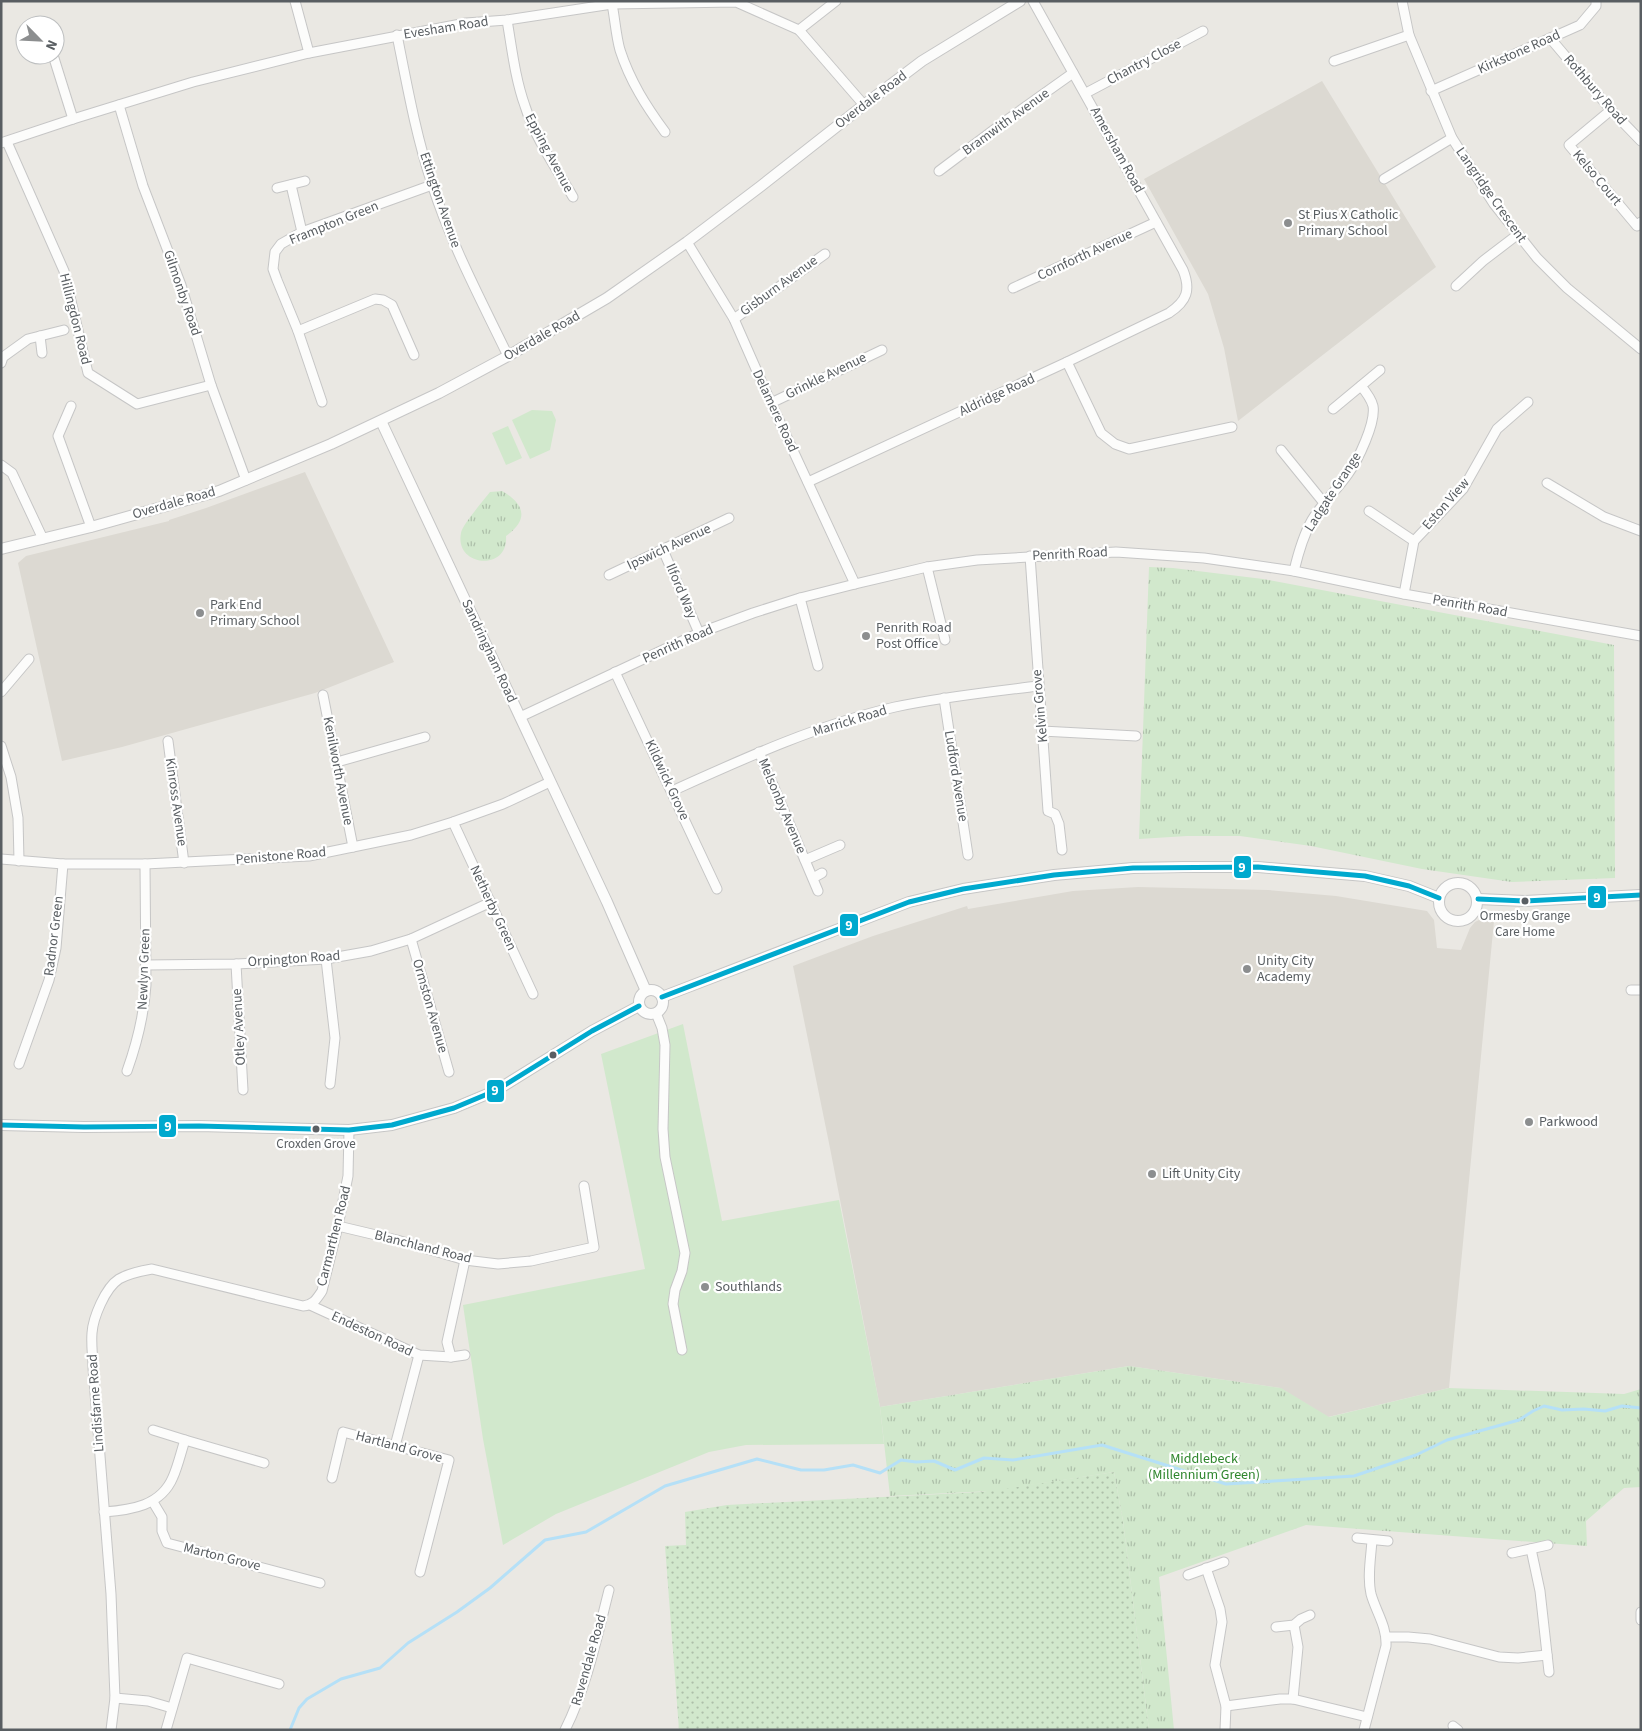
<svg xmlns="http://www.w3.org/2000/svg" width="1642" height="1731" viewBox="0 0 1642 1731" font-family="'Source Sans 3',sans-serif">
<style>
.education{fill:#dcd9d2}
.grass{fill:url(#grass-dots)}
.park{fill:url(#park-tufts)}
.pitch{fill:#d1e8cc}
.lines{fill:none;stroke-linecap:round;stroke-linejoin:round}
.stream{stroke:#b5e0f7;stroke-width:3}
.minor-casing{stroke:#c6c6c6;stroke-width:11}
.tertiary-casing{stroke:#c6c6c6;stroke-width:12}
.minor{stroke:#fcfcfb;stroke-width:9}
.tertiary{stroke:#fcfcfb;stroke-width:10}
.bus-1-casing{stroke:#fff;stroke-width:9}
.bus-1{stroke:#00a9ce;stroke-width:5}
.poi-dot{fill:#8c8e8f;stroke:#fff;stroke-width:2}
.bus-dot{fill:#595e62;stroke:#fff;stroke-width:2}
.labels{text-anchor:middle;dominant-baseline:central;stroke-width:4.5;stroke-linejoin:round;paint-order:stroke}
.bus-label{font-size:13px;fill:#595e62;stroke:#fff}
.street-label{font-size:14px;fill:#595e62;stroke:#fff}
.poi-label{font-size:14px;fill:#595e62;stroke:#fff;text-anchor:start}
.park-label{font-size:14px;fill:#2f862d;stroke:#fff}
.line-badge{stroke:#fff;stroke-width:2}
.badge-label{font-size:14px;text-anchor:middle;font-weight:bold;fill:#fff}
</style>
<defs>
<pattern id="grass-dots" width="8" height="8" patternUnits="userSpaceOnUse" patternTransform="scale(1.25)"><rect width="8" height="8" fill="#d1e8cc"/><path d="M2 2h.1M6 6h.1" fill="none" stroke="#adbfa9" stroke-width="1.8" stroke-linecap="round"/></pattern>
<pattern id="park-tufts" width="24" height="20" patternUnits="userSpaceOnUse" patternTransform="scale(1.25)"><rect width="24" height="20" fill="#d1e8cc"/><path d="M3 7l-1-3M5 7V3M7 7l1-3M15 17l-1-3M17 17v-4M19 17l1-3" fill="none" stroke="#adbfa9"/></pattern>
</defs>
<rect width="100%" height="100%" fill="#eae8e3"/>
<!-- education -->
<g class="education">
<polygon points="1322,81 1436,267 1238,421 1224,348 1208,294 1144,179"/>
<polygon points="305,472 394,662 315,693 122,747 62,761 18,563 26,556 169,521 169,520 206,508"/>
<polygon points="1138,887 1268,890 1336,896 1427,911 1434,920 1437,948 1461,950 1470,928 1475,922 1479,920 1494,921 1449,1388 1328,1417 1280,1388 1129,1366 880,1407 830,1148 793,966 873,936 967,906 968,909 1073,891"/>
</g>
<!-- grass -->
<polygon class="grass" points="1114,1472 1123,1521 1149,1730 679,1730 665,1546 686,1545 685,1512 727,1505 980,1492"/>
<!-- park -->
<g class="park">
<path d="M502 491C525 504 529 520 506 536 509 572 454 567 461 533 462 525 484 500 490 492Z"/>
<polygon points="1149,567 1173,568 1263,579 1614,645 1615,878 1512,882 1422,869 1311,846 1240,836 1187,836 1139,839"/>
<polygon points="1129,1366 1281,1388 1329,1417 1449,1388 1624,1394 1641,1389 1641,1487 1624,1488 1586,1521 1587,1546 1306,1525 1159,1577 1174,1730 1149,1730 1123,1521 1114,1472 992,1491 890,1496 880,1407"/>
</g>
<!-- pitch -->
<g class="pitch">
<polygon points="532,410 552,411 556,420 550,450 530,459 512,420"/>
<polygon points="508,426 522,458 506,465 492,433"/>
<polygon points="683,1024 722,1221 839,1200 880,1407 884,1444 746,1445 709,1452 556,1514 503,1545 483,1439 463,1305 645,1269 601,1054"/>
</g>
<g class="lines">
<!-- stream -->
<polyline class="stream" points="290,1730 299,1708 307,1699 341,1679 380,1668 408,1643 457,1612 490,1588 545,1540 586,1532 665,1486 757,1459 801,1470 824,1470 853,1465 880,1473 901,1460 916,1462 934,1461 955,1470 984,1458 1013,1460 1102,1445 1226,1484 1354,1476 1416,1455 1447,1440 1519,1420 1533,1411 1544,1406 1562,1410 1584,1409 1605,1411 1622,1406 1641,1408"/>
<!-- minor casing -->
<g class="minor-casing">
<g id="minor">
<polyline points="295,1 309,53"/>
<polyline points="1402,1 1409,35 1452,138 1494,204 1537,258 1567,288 1641,349"/>
<path d="M612 4C615 19 616 36 620 50 630 81 646 106 665 132"/>
<path d="M507 20C512 49 515 78 525 106 535 138 556 168 573 197"/>
<polyline points="799,30 836,1"/>
<path d="M397 35C407 85 416 136 432 184 451 244 481 300 508 356"/>
<polyline points="1550,38 1611,110 1641,141"/>
<polyline points="53,55 73,119"/>
<polyline points="1334,61 1409,35"/>
<polyline points="1431,91 1580,25 1596,6 1596,1"/>
<polyline points="1086,93 1203,31"/>
<polyline points="119,105 143,186 181,285 211,385 246,480"/>
<polyline points="1611,110 1569,145 1637,226 1641,222"/>
<polyline points="7,142 64,271 88,373 137,404 211,385"/>
<polyline points="1,143 73,119 193,82 309,53 466,23 507,20 612,4 736,2 799,30 864,105"/>
<polyline points="939,171 1007,120 1073,73"/>
<polyline points="1384,179 1452,138"/>
<polyline points="291,185 302,232"/>
<polyline points="277,188 305,181"/>
<polyline points="687,242 734,319 771,403 855,584"/>
<polyline points="1456,286 1483,261 1517,235"/>
<polyline points="1013,288 1156,222"/>
<polyline points="734,319 825,254"/>
<polyline points="298,331 375,299 383,300 392,305 414,355"/>
<polyline points="40,336 42,353"/>
<polyline points="1067,362 1101,433 1115,444 1129,449 1232,427"/>
<polyline points="1,363 3,357 28,339 64,330"/>
<polyline points="322,402 298,331 277,280 273,269 275,252 281,244 302,232 432,185"/>
<polyline points="771,403 882,350"/>
<polyline points="71,406 58,436 91,527"/>
<polyline points="1333,409 1380,370"/>
<polyline points="1281,450 1324,503"/>
<polyline points="1,465 12,473 43,539"/>
<path d="M808 482 1067 362 1169 313C1187 301 1191 290 1183 270L1033 1"/>
<polyline points="1547,483 1604,517 1641,531"/>
<polyline points="1369,511 1414,541"/>
<polyline points="663,550 699,633"/>
<polyline points="1030,556 1048,811 1055,814 1059,824 1062,850"/>
<polyline points="927,567 945,640"/>
<path d="M1294 571C1298 554 1303 536 1312 520 1322 503 1337 490 1348 474 1358 460 1376 423 1373 406 1371 398 1366 392 1361 386"/>
<polyline points="609,575 729,518"/>
<polyline points="1404,594 1414,541 1463,489 1497,429 1528,402"/>
<polyline points="800,598 818,666"/>
<polyline points="615,672 717,889"/>
<polyline points="1,692 29,659"/>
<polyline points="323,695 353,847"/>
<polyline points="944,698 968,855"/>
<polyline points="520,717 699,633 753,613 800,598 855,584 927,567 977,560 1116,552 1204,558 1294,571 1404,594 1641,636"/>
<polyline points="1042,731 1136,736"/>
<polyline points="168,741 184,863"/>
<polyline points="1,746 11,777 18,818 19,861"/>
<polyline points="759,752 818,891"/>
<polyline points="337,762 425,737"/>
<path d="M672 791C745 758 817 725 895 707 942 697 990 692 1038 686"/>
<polyline points="453,822 533,994"/>
<polyline points="1,859 63,864 145,864 309,856 411,835 453,822 503,804 550,782"/>
<polyline points="805,860 840,845"/>
<polyline points="813,878 822,873"/>
<polyline points="411,939 449,1072"/>
<polyline points="326,959 335,1038 330,1084"/>
<polyline points="236,964 243,1090"/>
<polyline points="146,965 236,964 326,959 371,951 411,939 491,902"/>
<polyline points="1631,990 1641,990"/>
<polyline points="656,1013 662,1028 665,1045 663,1129 665,1157 685,1253 682,1271 675,1290 673,1304 682,1350"/>
<polyline points="19,1064 49,980 56,948 63,864"/>
<path d="M127 1071C137 1043 144 1015 146 985L145 864"/>
<polyline points="338,1226 397,1240 465,1260 498,1264 531,1261 594,1247 584,1186"/>
<polyline points="310,1305 419,1355 451,1357 465,1355"/>
<polyline points="451,1357 447,1342 465,1260"/>
<polyline points="153,1430 185,1440"/>
<polyline points="395,1446 419,1355"/>
<polyline points="332,1478 343,1432 449,1460 420,1572"/>
<polyline points="153,1502 162,1517 162,1531 167,1543 320,1583"/>
<path d="M104 1512C131 1510 161 1506 173 1477 178 1466 181 1452 185 1440L264 1463"/>
<polyline points="1357,1538 1388,1541"/>
<polyline points="1531,1549 1540,1591 1549,1672"/>
<polyline points="1512,1553 1548,1545"/>
<polyline points="1206,1568 1220,1609 1222,1622 1215,1665 1226,1706 1225,1730"/>
<polyline points="1188,1575 1224,1562"/>
<polyline points="1641,1612 1641,1620"/>
<polyline points="1276,1627 1294,1625 1301,1619 1310,1615"/>
<polyline points="1386,1637 1408,1637 1430,1639 1499,1657 1518,1658 1547,1655"/>
<polyline points="115,1698 148,1701 172,1708"/>
<polyline points="1293,1699 1298,1647 1294,1625"/>
<polyline points="1226,1706 1280,1699 1293,1699 1367,1717"/>
<polyline points="1453,1726 1458,1730"/>
<path d="M111 1730 115 1698 111 1594 93 1368C93 1357 91 1345 92 1333 93 1318 105 1288 119 1279 129 1273 141 1271 152 1269L303 1306C313 1305 316 1300 322 1291L338 1226 348 1176 349 1130"/>
<polyline points="166,1730 187,1658 279,1684"/>
<path d="M565 1730C587 1686 597 1637 609 1590"/>
<path d="M1364 1730 1386 1646C1387 1626 1376 1612 1371 1594 1367 1577 1371 1557 1372 1540"/>
</g>
</g>
<!-- tertiary casing -->
<g class="tertiary-casing">
<g id="tertiary">
<polyline points="381,421 607,902 646,991"/>
<polyline points="1,549 91,527 219,491 331,444 439,393 508,356 607,298 687,242 761,186 864,105 922,61 1020,1"/>
<circle cx="1458" cy="902" r="19"/>
<polyline points="1478,899 1525,901 1641,895"/>
<circle cx="651" cy="1002" r="12"/>
<polyline points="662,997 909,902 963,889 1054,875 1133,868 1183,867 1258,867 1365,876 1409,886 1439,898"/>
<polyline points="1,1125 84,1127 199,1126 349,1130 392,1125 454,1108 497,1090 592,1031 639,1006"/>
</g>
</g>
<!-- minor -->
<use href="#minor" class="minor"/>
<!-- tertiary -->
<use href="#tertiary" class="tertiary"/>
<!-- bus-1 casing -->
<g class="bus-1-casing">
<g id="bus-1">
<polyline points="1478,899 1525,901 1641,895"/>
<polyline points="662,997 909,902 963,889 1054,875 1133,868 1258,867 1365,876 1409,886 1439,898"/>
<polyline points="1,1125 84,1127 199,1126 349,1130 392,1125 454,1108 497,1090 592,1031 639,1006"/>
</g>
</g>
<!-- bus-1 -->
<use href="#bus-1" class="bus-1"/>
</g>
<!-- markers -->
<g class="poi-dot">
<circle cx="1288" cy="223" r="5"/>
<circle cx="200" cy="613" r="5"/>
<circle cx="866" cy="636" r="5"/>
<circle cx="1247" cy="969" r="5"/>
<circle cx="1529" cy="1122" r="5"/>
<circle cx="1152" cy="1174" r="5"/>
<circle cx="705" cy="1287" r="5"/>
</g>
<g class="bus-dot">
<circle cx="1525" cy="901" r="4.5"/>
<circle cx="553" cy="1055" r="4.5"/>
<circle cx="316" cy="1129" r="4.5"/>
</g>
<g class="labels">
<!-- bus labels -->
<g class="bus-label">
<text x="1525" y="916">Ormesby Grange<tspan x="1525" dy="16">Care Home</tspan></text>
<text x="316" y="1144">Croxden Grove</text>
</g>
<!-- street labels -->
<g class="street-label">
<text transform="translate(446 28) rotate(-9)">Evesham Road</text>
<text transform="translate(1519 52) rotate(-24)">Kirkstone Road</text>
<text transform="translate(1144 62) rotate(-28)">Chantry Close</text>
<text transform="translate(1595 90) rotate(49)">Rothbury Road</text>
<text transform="translate(871 100) rotate(-37)">Overdale Road</text>
<text transform="translate(1006 122) rotate(-36)">Bramwith Avenue</text>
<text transform="translate(1117 150) rotate(61)">Amersham Road</text>
<text transform="translate(549 153) rotate(62)">Epping Avenue</text>
<text transform="translate(1597 178) rotate(50)">Kelso Court</text>
<text transform="translate(1491 195) rotate(55)">Langridge Crescent</text>
<text transform="translate(440 200) rotate(71)">Ettington Avenue</text>
<text transform="translate(334 223) rotate(-22)">Frampton Green</text>
<text transform="translate(1085 255) rotate(-25)">Cornforth Avenue</text>
<text transform="translate(779 286) rotate(-36)">Gisburn Avenue</text>
<text transform="translate(182 293) rotate(71)">Gilmonby Road</text>
<text transform="translate(75 319) rotate(76)">Hillingdon Road</text>
<text transform="translate(542 336) rotate(-30)">Overdale Road</text>
<text transform="translate(826 376) rotate(-26)">Grinkle Avenue</text>
<text transform="translate(997 395) rotate(-25)">Aldridge Road</text>
<text transform="translate(775 411) rotate(65)">Delamere Road</text>
<text transform="translate(1333 492) rotate(-57)">Ladgate Grange</text>
<text transform="translate(174 503) rotate(-16)">Overdale Road</text>
<text transform="translate(1446 504) rotate(-49)">Eston View</text>
<text transform="translate(669 547) rotate(-25)">Ipswich Avenue</text>
<text transform="translate(1070 554) rotate(-3)">Penrith Road</text>
<text transform="translate(681 591) rotate(67)">Ilford Way</text>
<text transform="translate(1470 606) rotate(10)">Penrith Road</text>
<text transform="translate(678 644) rotate(-24)">Penrith Road</text>
<text transform="translate(489 651) rotate(65)">Sandringham Road</text>
<text transform="translate(1040 706) rotate(-95)">Kelvin Grove</text>
<text transform="translate(850 721) rotate(-17)">Marrick Road</text>
<text transform="translate(338 771) rotate(79)">Kenilworth Avenue</text>
<text transform="translate(956 776) rotate(81)">Ludford Avenue</text>
<text transform="translate(667 780) rotate(65)">Kildwick Grove</text>
<text transform="translate(176 802) rotate(82)">Kinross Avenue</text>
<text transform="translate(782 806) rotate(67)">Melsonby Avenue</text>
<text transform="translate(281 856) rotate(-5)">Penistone Road</text>
<text transform="translate(493 908) rotate(65)">Netherby Green</text>
<text transform="translate(54 936) rotate(-83)">Radnor Green</text>
<text transform="translate(294 959) rotate(-4)">Orpington Road</text>
<text transform="translate(144 969) rotate(-88)">Newlyn Green</text>
<text transform="translate(430 1006) rotate(74)">Ormston Avenue</text>
<text transform="translate(239 1027) rotate(-93)">Otley Avenue</text>
<text transform="translate(334 1236) rotate(-76)">Carmarthen Road</text>
<text transform="translate(423 1247) rotate(14)">Blanchland Road</text>
<text transform="translate(372 1334) rotate(25)">Endeston Road</text>
<text transform="translate(96 1403) rotate(-94)">Lindisfarne Road</text>
<text transform="translate(399 1447) rotate(15)">Hartland Grove</text>
<text transform="translate(222 1557) rotate(14)">Marton Grove</text>
<text transform="translate(589 1660) rotate(-74)">Ravendale Road</text>
</g>
<!-- poi labels -->
<g class="poi-label">
<text x="1298" y="215">St Pius X Catholic<tspan x="1298" dy="16">Primary School</tspan></text>
<text x="210" y="605">Park End<tspan x="210" dy="16">Primary School</tspan></text>
<text x="876" y="628">Penrith Road<tspan x="876" dy="16">Post Office</tspan></text>
<text x="1257" y="961">Unity City<tspan x="1257" dy="16">Academy</tspan></text>
<text x="1539" y="1122">Parkwood</text>
<text x="1162" y="1174">Lift Unity City</text>
<text x="715" y="1287">Southlands</text>
</g>
<!-- park labels -->
<g class="park-label">
<text x="1204" y="1459">Middlebeck<tspan x="1204" dy="16">(Millennium Green)</tspan></text>
</g>
</g>
<g class="line-badge">
<rect x="1233" y="855" width="19" height="24" rx="5" fill="#00a9ce"/>
<rect x="1587" y="885" width="20" height="24" rx="5" fill="#00a9ce"/>
<rect x="839" y="913" width="20" height="24" rx="5" fill="#00a9ce"/>
<rect x="486" y="1079" width="19" height="24" rx="5" fill="#00a9ce"/>
<rect x="158" y="1114" width="19" height="24" rx="5" fill="#00a9ce"/>
</g>
<g class="badge-label">
<text x="1242" y="872">9</text>
<text x="1597" y="902">9</text>
<text x="849" y="930">9</text>
<text x="495" y="1095">9</text>
<text x="168" y="1131">9</text>
</g>
<!-- border -->
<rect width="1642" height="1731" fill="none" stroke="#595e62" stroke-width="5"/>
<!-- north arrow -->
<g transform="translate(40 40) rotate(114)"><circle r="24" fill="#ffffff" stroke="#bdbfc0"/>
<path d="M0-4L9 19L0 12L-9 19Z" fill="#8c8e8f"/>
<text y="-8" font-size="14" font-weight="bold" text-anchor="middle" fill="#595e62">N</text>
</g>
</svg>
